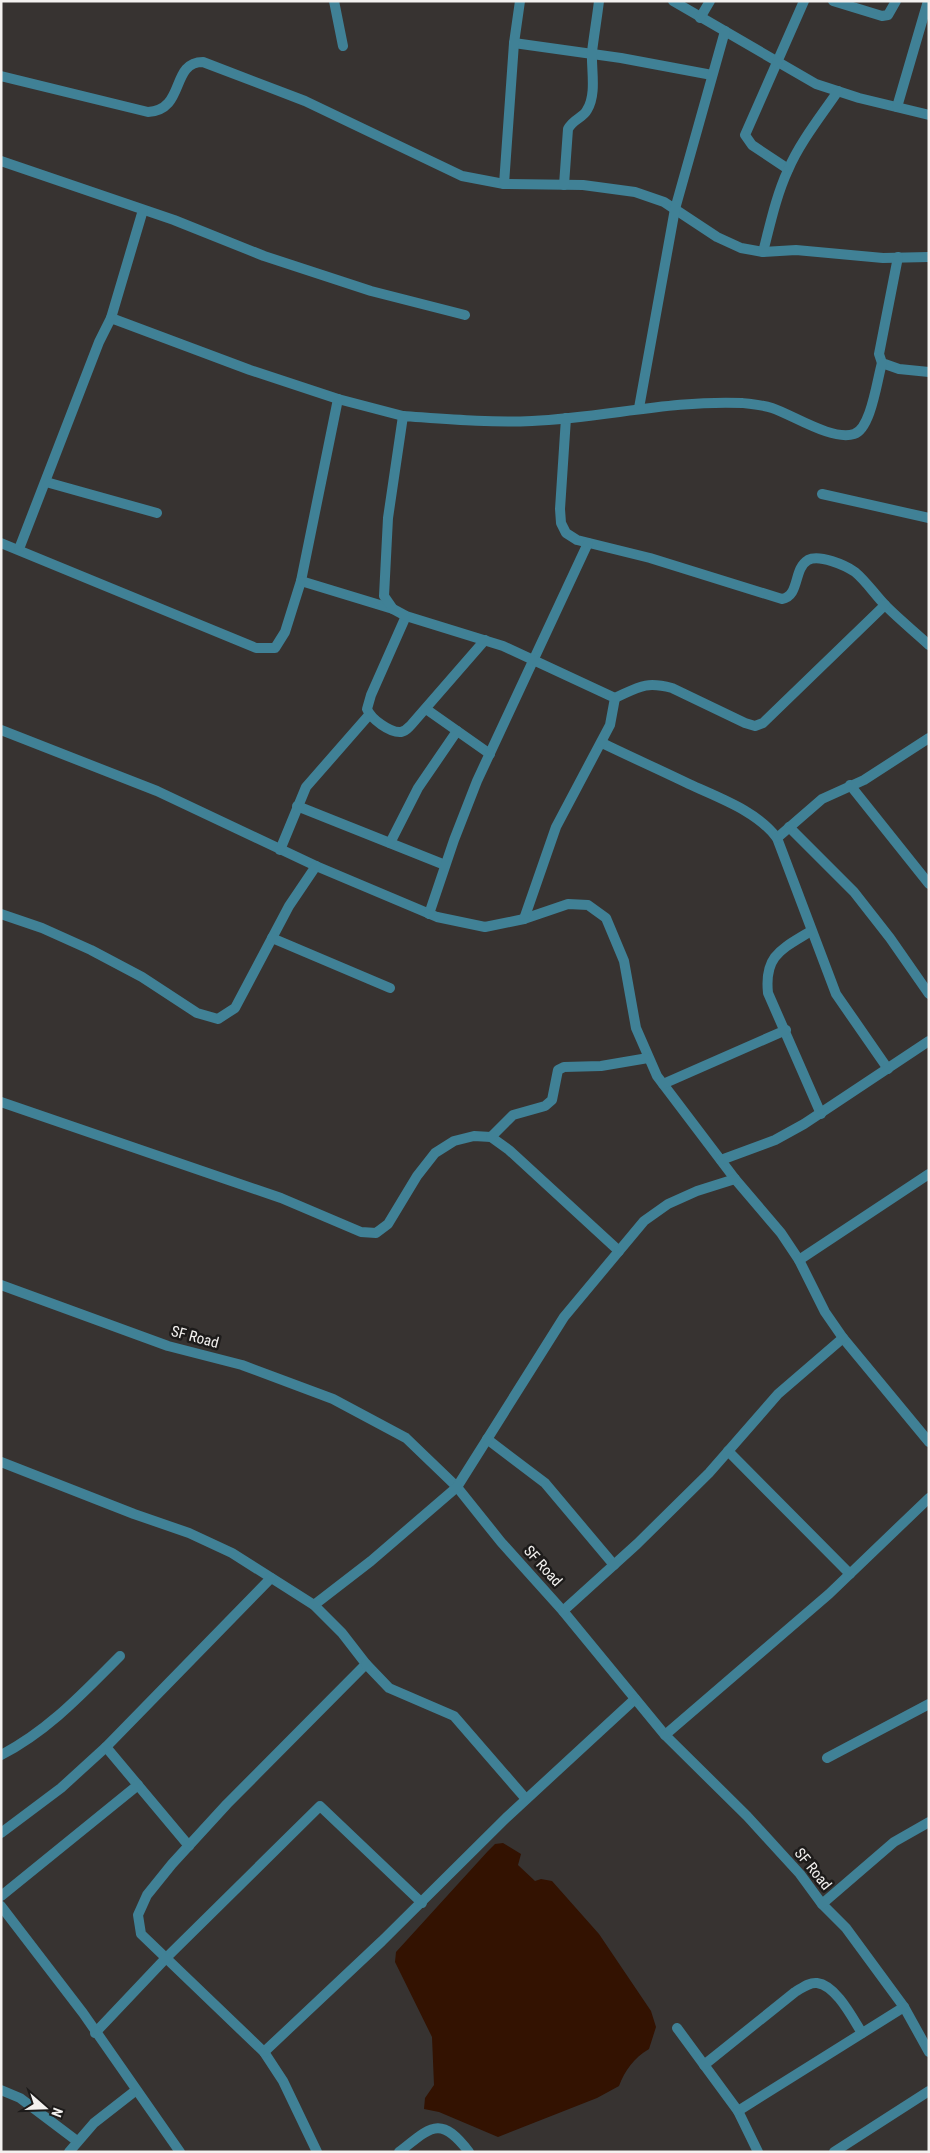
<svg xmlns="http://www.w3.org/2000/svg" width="930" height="2153" viewBox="0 0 930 2153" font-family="'Roboto Condensed',sans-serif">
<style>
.water{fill:#331201}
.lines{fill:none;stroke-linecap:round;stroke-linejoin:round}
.minor{stroke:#408196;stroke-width:10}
.tertiary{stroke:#408196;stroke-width:10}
.labels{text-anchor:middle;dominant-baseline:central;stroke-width:5;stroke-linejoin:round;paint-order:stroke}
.street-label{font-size:15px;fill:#f3f1ef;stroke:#1d1b1a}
</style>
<rect width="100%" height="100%" fill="#373331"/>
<!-- water -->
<path class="water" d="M503 1843 521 1854 518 1865 535 1881 541 1879 552 1881 599 1934 651 2011 656 2027 649 2049C634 2058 625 2070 619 2086L597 2098 498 2137 439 2112 424 2109 425 2098 434 2085 432 2037 395 1962 396 1952 488 1851 495 1844Z"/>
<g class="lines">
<!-- minor -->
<g class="minor">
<polyline points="334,1 343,46"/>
<polyline points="673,1 816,84 859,98 929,115"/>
<polyline points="833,1 882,16 888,15 896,1"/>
<polyline points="700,18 710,1"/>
<polyline points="514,43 621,58 712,75"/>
<path d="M1 76 148 112C186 110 170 62 203 62L305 101 462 176 504 184 583 185 635 192 664 202 717 237 741 248 763 252 796 250 883 258 929 257"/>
<polyline points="897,107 928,1"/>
<polyline points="1,161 174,220 264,256 371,291 465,315"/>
<polyline points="788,169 752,145 745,135 804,1"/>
<polyline points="504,184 514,43 520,1"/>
<path d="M564 185 568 129C573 119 583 118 587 110 597 94 591 69 592 52 594 35 597 18 599 1"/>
<path d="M763 252C770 225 776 196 788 170 800 142 821 116 838 91"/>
<polyline points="898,257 879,354 882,363 899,369 929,372"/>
<polyline points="111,318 143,210"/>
<polyline points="639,408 675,209 725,31"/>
<path d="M566 418 560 509 561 523 566 533 577 540 650 558 782 599C800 596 793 569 808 560 819 554 845 565 855 572 867 582 875 595 886 606 900 620 915 632 929 645"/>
<polyline points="46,482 157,513"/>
<polyline points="822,494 929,518"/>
<polyline points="1,543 256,648 275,648 285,632 301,581 338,399"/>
<polyline points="19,549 99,342 111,318 250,370 338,399 403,416"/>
<polyline points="301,581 393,609"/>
<path d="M406 616 371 695 367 709C371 719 390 733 401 732 406 731 408 728 411 725L485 640"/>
<path d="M615 698C639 687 645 681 672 688L745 723 755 726 763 723 885 605"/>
<polyline points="426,709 490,754"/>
<polyline points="1,730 157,791 316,866 437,917 485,927 524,919 568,904 588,905 606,918 624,961 636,1028 657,1076 735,1179 781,1233 799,1260 825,1312 843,1338 929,1442"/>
<path d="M602 743C631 757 660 770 689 784 719 798 757 811 777 838L836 994 888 1069"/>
<polyline points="850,785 929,884"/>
<polyline points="297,806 445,865"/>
<polyline points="789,827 854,892 890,938 929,994"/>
<polyline points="777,838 822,799 864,780 929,738"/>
<polyline points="390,843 418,788 457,731"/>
<polyline points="280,850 306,787 369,715"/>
<polyline points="1,914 42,928 91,950 142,977 197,1013 218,1019 235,1008 289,906 316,866"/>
<polyline points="429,914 454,840 477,781 588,543"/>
<path d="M524 919 556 827 610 725 615 698 503 646 406 616 393 609 384 596 388 518 403 416C446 419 489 423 532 421 603 418 670 400 742 403 752 404 763 405 772 408 793 415 832 441 854 434 871 429 877 380 882 363"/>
<path d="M811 931C782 949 764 955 768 993L821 1114"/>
<polyline points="272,938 390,988"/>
<polyline points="663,1084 786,1030"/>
<polyline points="1,1102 281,1198 361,1232 376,1233 388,1224 417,1176 435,1153 454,1141 474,1136 491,1137 509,1150 619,1251"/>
<polyline points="491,1137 513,1115 545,1106 552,1100 558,1070 564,1067 601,1066 648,1058"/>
<polyline points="721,1160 775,1140 804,1124 929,1041"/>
<polyline points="799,1260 929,1174"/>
<polyline points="1,1285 168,1346 242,1365 333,1399 406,1438 457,1487 501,1542 563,1611 665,1735 747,1816 800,1874 822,1904 846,1928 904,2007 929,2052"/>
<polyline points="487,1439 545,1483 614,1565"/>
<polyline points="728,1451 850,1574"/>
<polyline points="1,1462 134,1514 189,1533 232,1553 314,1605 342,1633 366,1664 227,1804 172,1864 147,1895 138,1915 141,1934 264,2052 283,2081 317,2152"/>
<polyline points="314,1605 371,1561 457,1487 564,1317 644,1221 668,1204 697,1191 735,1179"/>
<polyline points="563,1611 637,1544 709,1473 778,1394 843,1338"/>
<polyline points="366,1664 389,1688 454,1716 526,1799"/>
<polyline points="665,1735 829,1594 929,1498"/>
<polyline points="106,1747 189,1846"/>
<path d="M1 1755C48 1731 83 1693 120 1656"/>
<polyline points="827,1758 929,1704"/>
<polyline points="1,1833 61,1788 106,1747 271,1578"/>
<polyline points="1,1896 138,1785"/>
<polyline points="822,1904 894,1842 929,1822"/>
<polyline points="677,2028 738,2111 758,2152"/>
<polyline points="95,2033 166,1958 320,1806 422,1903"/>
<polyline points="264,2052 382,1941 506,1818 635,1699"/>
<path d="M704 2065 795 1992C802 1988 809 1982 817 1983 836 1985 853 2019 862 2033"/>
<polyline points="1,2090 20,2098 77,2141"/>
<polyline points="738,2111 904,2007"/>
<polyline points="69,2152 94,2123 135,2091"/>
<path d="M399 2152C431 2127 440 2114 469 2152"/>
<polyline points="834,2152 929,2091"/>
</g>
<!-- tertiary -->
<polyline class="tertiary" points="1,1906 83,2013 180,2152"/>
</g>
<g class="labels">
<!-- street labels -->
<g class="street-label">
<text transform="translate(195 1337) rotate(15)">SF Road</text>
<text transform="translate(543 1566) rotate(48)">SF Road</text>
<text transform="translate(813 1869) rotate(51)">SF Road</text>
</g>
</g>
<!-- border -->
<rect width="930" height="2153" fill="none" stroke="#f3f1ef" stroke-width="5"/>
<!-- north arrow -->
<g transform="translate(45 2108) rotate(110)" stroke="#1d1b1a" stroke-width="4" paint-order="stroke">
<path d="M0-4L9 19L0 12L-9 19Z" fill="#f3f1ef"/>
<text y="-8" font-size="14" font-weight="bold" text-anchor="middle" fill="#f3f1ef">N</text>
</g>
</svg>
